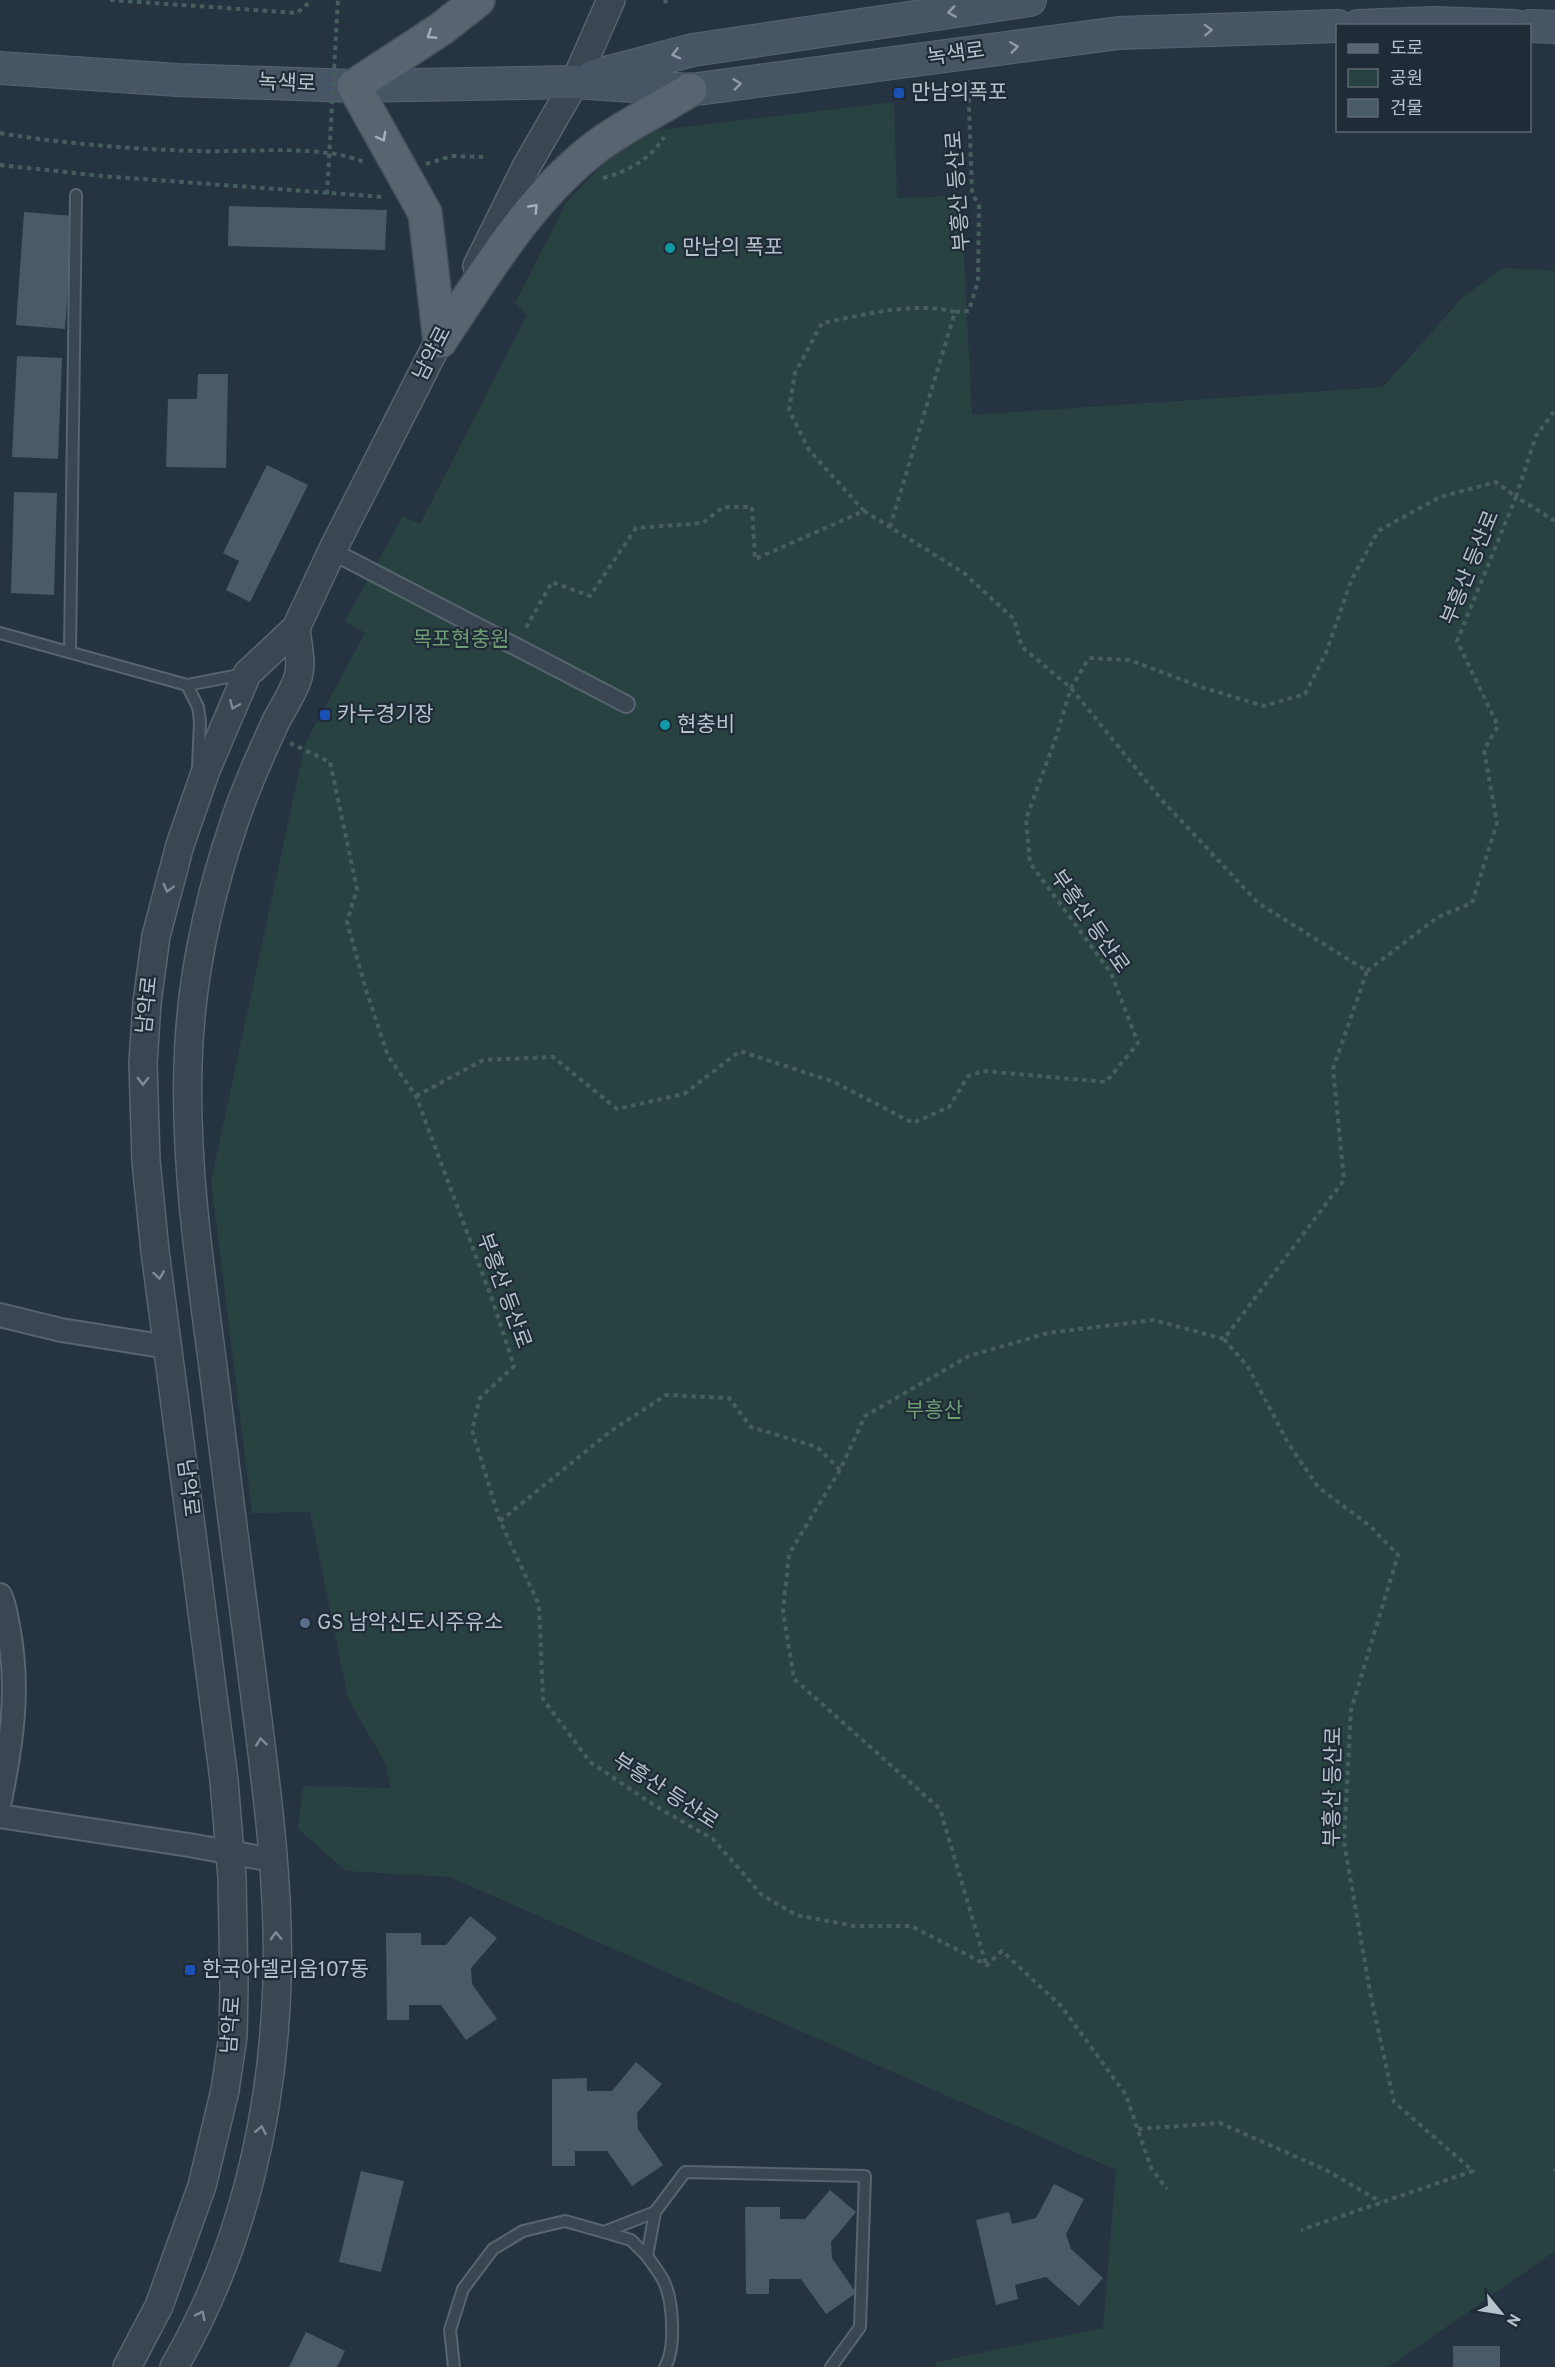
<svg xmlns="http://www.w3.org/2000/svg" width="1555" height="2367" viewBox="0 0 1555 2367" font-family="Overpass,'Noto Sans KR',sans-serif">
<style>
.green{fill:#284242}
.building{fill:#4a5a67}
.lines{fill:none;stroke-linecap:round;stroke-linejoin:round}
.service-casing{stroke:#58646e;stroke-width:14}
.pedestrian-casing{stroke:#58646e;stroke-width:20}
.minor-casing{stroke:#58646e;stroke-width:26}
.tertiary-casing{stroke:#58646e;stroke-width:30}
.secondary-casing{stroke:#58646e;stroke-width:34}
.primary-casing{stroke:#444f5a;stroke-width:36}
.path{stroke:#465e5e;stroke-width:4;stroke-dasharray:4.5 4.5;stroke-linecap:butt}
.service{stroke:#3a4651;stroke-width:10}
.pedestrian{stroke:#3a4651;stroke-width:16}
.minor{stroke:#3a4651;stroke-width:22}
.tertiary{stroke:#3a4651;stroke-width:27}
.secondary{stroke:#485564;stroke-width:32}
.primary{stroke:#586571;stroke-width:33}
.path-bridge{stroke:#465e5e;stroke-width:4;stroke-dasharray:4.5 4.5;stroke-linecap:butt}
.oneway{stroke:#909ba7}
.oneway2{stroke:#a4afb9}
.oneway3{stroke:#7f8a94}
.transit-dot{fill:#1a4fb4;stroke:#1f2b36;stroke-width:2}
.culture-dot{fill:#0f9aa8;stroke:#1f2b36;stroke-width:2}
.service-dot{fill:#5c6f8a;stroke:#1f2b36;stroke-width:2}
.labels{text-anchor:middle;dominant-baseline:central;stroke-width:4.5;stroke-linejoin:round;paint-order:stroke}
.street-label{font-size:21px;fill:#b7c1cb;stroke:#1f2b36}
.poi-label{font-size:21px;fill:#b7c1cb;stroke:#1f2b36;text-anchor:start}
.park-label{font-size:21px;fill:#6e9c73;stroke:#1f2b36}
</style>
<rect width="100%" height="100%" fill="#263441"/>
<!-- green -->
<polygon class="green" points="894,102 897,198 961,196 972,415 1383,387 1463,297 1503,268 1555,271 1555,2251 1389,2367 935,2367 936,2362 1103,2328 1116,2170 450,1877 346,1871 298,1829 303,1786 391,1788 385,1763 348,1698 310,1512 252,1513 211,1181 305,744 365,633 345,621 403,516 420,524 527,315 515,303 566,203 610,157 658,130"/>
<!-- building -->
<g class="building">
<polygon points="229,206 387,210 385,250 228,246"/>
<polygon points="24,212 74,216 65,329 16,325"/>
<polygon points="17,356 62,358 58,459 12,457"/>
<polygon points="198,374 228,374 226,468 166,467 168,399 197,399"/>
<polygon points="267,465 308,485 250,602 226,590 239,561 223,553"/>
<polygon points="14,492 57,493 54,595 11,593"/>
<polygon points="470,1916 497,1938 471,1968 472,1984 497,2019 466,2040 441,2005 409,2005 409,2020 387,2020 386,1933 421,1933 421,1945 446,1945"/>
<polygon points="636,2062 662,2084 637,2113 638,2129 663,2165 632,2186 607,2151 575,2151 575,2166 552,2166 552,2079 587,2078 587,2091 612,2091"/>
<polygon points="361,2171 404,2181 381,2272 339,2262"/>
<polygon points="1054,2184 1084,2199 1066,2234 1071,2249 1103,2278 1079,2306 1046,2277 1015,2285 1018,2299 996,2305 976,2220 1009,2212 1012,2224 1036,2218"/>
<polygon points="830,2190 856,2212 831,2242 832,2258 856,2293 826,2314 801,2279 769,2279 769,2294 746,2294 745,2207 780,2207 780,2219 805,2219"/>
<polygon points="306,2332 345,2351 337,2367 289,2367"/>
<rect x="1453" y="2346" width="47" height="21"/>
</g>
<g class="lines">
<!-- service casing -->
<g class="service-casing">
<g id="service">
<polyline points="0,633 187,685"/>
<polyline points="70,652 76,195"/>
<polyline points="198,768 200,721 198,707 187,685 244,674"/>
<path d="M655 2212 647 2256C653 2265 661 2274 665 2284 673 2303 676 2349 665 2367"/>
<polyline points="604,2232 631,2240 647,2256"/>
<polyline points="454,2367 450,2330 463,2289 493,2249 523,2231 565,2221 604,2232 655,2212 685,2172 865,2176 860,2327 831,2367"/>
</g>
</g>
<!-- pedestrian casing -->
<g class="pedestrian-casing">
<polyline id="pedestrian" points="332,551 626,704"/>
</g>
<!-- minor casing -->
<g class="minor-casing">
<g id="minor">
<polyline points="0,1315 61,1330 168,1347"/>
<path d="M0 1595C5 1605 6 1616 8 1626 20 1687 12 1741 0 1801"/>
<polyline points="0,1816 189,1845 273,1860"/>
</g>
</g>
<!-- tertiary casing -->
<g class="tertiary-casing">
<g id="tertiary">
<polyline points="477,266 526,167 575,82 611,0"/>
<polyline points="127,2367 159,2306 202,2186 225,2090 233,2036 234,1986 232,1878 224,1780 155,1251 146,1161 143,1063 147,1002 156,936 180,845 206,770 247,674 296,628 332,551 449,321"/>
<path d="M174 2367C242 2251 273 2115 277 1982 280 1887 267 1791 255 1697 240 1584 226 1472 212 1359 199 1261 185 1164 188 1065 190 982 208 899 235 820 246 786 261 754 276 721 283 708 297 686 299 673 302 660 297 641 296 628"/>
</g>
</g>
<!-- secondary casing -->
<g class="secondary-casing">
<g id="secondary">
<polyline points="1358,26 1434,23 1515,26"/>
<polyline points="1530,26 1555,27"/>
<polyline points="0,68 178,80 354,86 575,82 690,90 1119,33 1338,26"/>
<polyline points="594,76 693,50 1030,0"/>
</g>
</g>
<!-- primary casing -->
<g class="primary-casing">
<g id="primary">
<polyline points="440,341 425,213 354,86 441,29 478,0"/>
<path d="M440 341C487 271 531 195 600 144 628 124 661 108 690 90"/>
</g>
</g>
<!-- path -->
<g class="path">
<polyline points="110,0 297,13 312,0"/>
<polyline points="664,3 667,0"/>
<path d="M0 133C65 144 131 149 197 151 246 153 322 143 366 163"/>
<polyline points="426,164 452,156 487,157"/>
<polyline points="0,165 102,176 385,197"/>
<path d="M603 178C629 171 649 160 664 137"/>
<path d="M864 511 809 450 789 410 795 373 822 323C864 315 913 301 955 312"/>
<polyline points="890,527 955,312 969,311 978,280 979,206 972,193 968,78"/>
<polyline points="290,743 330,762 357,889 347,922 366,990 388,1056 416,1096 493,1302 514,1366 480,1398 472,1430 500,1521 539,1605 543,1699 590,1762 657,1807 713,1839 762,1895 796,1915 854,1926 911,1926 987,1965 1002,1951 1061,2006 1126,2095 1151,2168 1167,2189"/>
<polyline points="1367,971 1438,917 1472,903 1497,823 1484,750 1498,726 1457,641 1516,497 1555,521"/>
<polyline points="416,1096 483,1060 553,1057 617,1109 684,1094 740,1051 834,1082 913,1123 949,1107 968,1076 983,1071 1106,1082 1138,1043 1111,973 1030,863 1026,819 1055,740 1071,688 1089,658 1130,660 1201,687 1264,706 1305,694 1326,653 1351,581 1378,531 1440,497 1496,482 1516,497 1536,436 1555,410"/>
<polyline points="1224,1339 1248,1367 1288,1443 1318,1487 1370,1526 1398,1555 1351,1710 1344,1842 1371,1997 1394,2102 1473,2171 1301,2230"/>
<polyline points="840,1470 789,1554 783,1612 794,1679 940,1809 986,1964"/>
<polyline points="500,1521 611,1431 666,1395 729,1398 751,1427 817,1447 840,1470 865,1416 969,1356 1048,1333 1154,1320 1224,1339 1344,1180 1333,1069 1367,971 1258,903 1160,798 1071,688 1022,647 1014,619 964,573 864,511 755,559 752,507 723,507 703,523 636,528 590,596 552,582 524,631"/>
<polyline points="1138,2129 1220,2123 1326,2170 1381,2202"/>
<polyline points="1554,2169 1555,2170"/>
</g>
<!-- service -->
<use href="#service" class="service"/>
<!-- pedestrian -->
<use href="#pedestrian" class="pedestrian"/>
<!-- minor -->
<use href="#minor" class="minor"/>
<!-- tertiary -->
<use href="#tertiary" class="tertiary"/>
<!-- secondary -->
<use href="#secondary" class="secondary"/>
<!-- primary -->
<use href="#primary" class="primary"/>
<!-- path-bridge -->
<polyline class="path-bridge" points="327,194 338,0"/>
</g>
<!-- one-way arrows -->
<defs><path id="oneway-chevron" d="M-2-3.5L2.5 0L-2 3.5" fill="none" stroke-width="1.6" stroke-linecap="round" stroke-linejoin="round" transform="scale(1.5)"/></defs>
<g class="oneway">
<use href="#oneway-chevron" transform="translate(952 12) rotate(171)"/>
<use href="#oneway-chevron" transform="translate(1208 30) rotate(-2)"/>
<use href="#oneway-chevron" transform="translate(1014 47) rotate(-8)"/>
<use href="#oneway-chevron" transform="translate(676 54) rotate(166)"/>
<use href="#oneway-chevron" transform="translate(737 84) rotate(-7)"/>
</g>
<g class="oneway2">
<use href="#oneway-chevron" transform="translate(431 35) rotate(147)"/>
<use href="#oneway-chevron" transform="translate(382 137) rotate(61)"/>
<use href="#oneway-chevron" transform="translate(534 208) rotate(-46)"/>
</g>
<g class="oneway3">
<use href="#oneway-chevron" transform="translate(234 705) rotate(113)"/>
<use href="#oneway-chevron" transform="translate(168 888) rotate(105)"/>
<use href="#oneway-chevron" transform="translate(143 1081) rotate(90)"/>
<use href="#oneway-chevron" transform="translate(159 1275) rotate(82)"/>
<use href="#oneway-chevron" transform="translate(261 1742) rotate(-97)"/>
<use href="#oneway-chevron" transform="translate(276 1936) rotate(-92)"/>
<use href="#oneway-chevron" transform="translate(261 2130) rotate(-79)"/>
<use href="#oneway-chevron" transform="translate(201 2315) rotate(-64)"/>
</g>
<!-- markers -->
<g class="transit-dot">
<rect x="893" y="87" width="12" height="12" rx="3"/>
<rect x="319" y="709" width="12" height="12" rx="3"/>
<rect x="184" y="1964" width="12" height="12" rx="3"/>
</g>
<g class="culture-dot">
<circle cx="670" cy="248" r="6"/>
<circle cx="665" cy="725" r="6"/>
</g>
<circle class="service-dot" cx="305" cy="1623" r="6"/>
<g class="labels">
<!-- street labels -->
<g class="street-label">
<text transform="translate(956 55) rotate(-8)">녹색로</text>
<text transform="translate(287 84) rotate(2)">녹색로</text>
<text transform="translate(959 191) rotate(-94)">부흥산 등산로</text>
<text transform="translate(433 354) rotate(-63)">남악로</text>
<text transform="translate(1471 568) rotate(-68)">부흥산 등산로</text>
<text transform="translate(1089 922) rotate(55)">부흥산 등산로</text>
<text transform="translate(148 1005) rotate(-84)">남악로</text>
<text transform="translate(503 1291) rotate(70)">부흥산 등산로</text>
<text transform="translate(187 1488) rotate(83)">남악로</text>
<text transform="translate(1334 1787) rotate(-89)">부흥산 등산로</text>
<text transform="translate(665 1792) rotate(33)">부흥산 등산로</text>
<text transform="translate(232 2025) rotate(-86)">남악로</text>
</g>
<!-- poi labels -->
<g class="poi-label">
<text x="911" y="93">만남의폭포</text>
<text x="682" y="248">만남의 폭포</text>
<text x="337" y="715">카누경기장</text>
<text x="677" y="725">현충비</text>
<text x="317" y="1623">GS 남악신도시주유소</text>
<text x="202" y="1970">한국아델리움107동</text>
</g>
<!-- park labels -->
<g class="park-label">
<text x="461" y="640">목포현충원</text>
<text x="934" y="1411">부흥산</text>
</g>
</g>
<!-- legend -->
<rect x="1336" y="24" width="195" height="108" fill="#1f2b36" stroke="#5c6772" stroke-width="1.5"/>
<rect x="1348" y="44" width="30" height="9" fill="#586571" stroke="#5c6772" stroke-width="1.5"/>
<text x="1390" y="54" font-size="18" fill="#b7c1cb">도로</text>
<rect x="1348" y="69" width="30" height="18" fill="#284242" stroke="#5c6772" stroke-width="1.5"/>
<text x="1390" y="84" font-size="18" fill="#b7c1cb">공원</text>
<rect x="1348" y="99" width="30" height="18" fill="#4a5a67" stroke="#5c6772" stroke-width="1.5"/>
<text x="1390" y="114" font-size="18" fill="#b7c1cb">건물</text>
<!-- north arrow -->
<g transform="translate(1501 2313) rotate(120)" stroke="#1f2b36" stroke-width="4.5" paint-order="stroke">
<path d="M0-4.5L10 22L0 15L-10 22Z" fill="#b7c1cb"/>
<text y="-9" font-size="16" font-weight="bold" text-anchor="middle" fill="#b7c1cb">N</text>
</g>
</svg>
